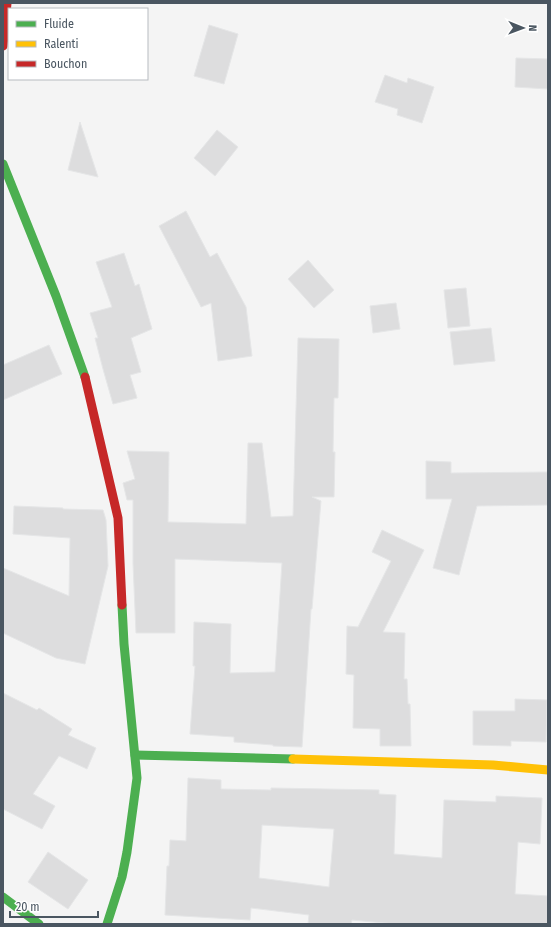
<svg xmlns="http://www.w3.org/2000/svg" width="551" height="927" viewBox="0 0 551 927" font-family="'Fira Sans Condensed',sans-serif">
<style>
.building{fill:#ddddde;stroke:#e5e6e7;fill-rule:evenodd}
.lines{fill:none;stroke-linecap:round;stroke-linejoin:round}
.fast{stroke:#4caf50;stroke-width:9}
.slow{stroke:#ffc107;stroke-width:9}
.jam{stroke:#c62828;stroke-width:9}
</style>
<rect width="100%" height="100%" fill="#f4f4f4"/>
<!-- building -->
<g class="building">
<polygon points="209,25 238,34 224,84 194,76"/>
<polygon points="516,58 548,59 548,89 515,87"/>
<polygon points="385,75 407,83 408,78 434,87 422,123 397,115 398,109 375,102"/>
<polygon points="80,122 98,177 68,170"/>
<polygon points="217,130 238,147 215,176 194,158"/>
<polygon points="186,211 210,257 217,253 246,307 252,356 218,361 211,303 201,307 159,226"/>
<polygon points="124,253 135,286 139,284 152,329 131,338 141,372 130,375 137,398 113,404 103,369 95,338 98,338 90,313 112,307 96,262"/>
<polygon points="308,260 334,290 314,308 288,279"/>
<polygon points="466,288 470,326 448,328 444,290"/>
<polygon points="396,303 400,329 373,333 370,306"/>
<polygon points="491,328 495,361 454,365 450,332"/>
<polygon points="298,338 339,339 338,398 334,398 333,452 335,452 334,497 312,497 321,501 312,609 311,609 302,747 273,746 273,745 234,742 234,737 190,734 195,666 193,666 194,622 231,624 230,673 275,672 282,563 175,559 175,633 136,633 133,563 133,500 127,500 123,483 135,479 127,451 169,452 168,522 246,524 248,443 262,443 271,517 293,516"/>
<polygon points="49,345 62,374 3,400 3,365"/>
<polygon points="426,461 451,462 451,473 548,472 548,505 477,506 459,575 433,568 452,499 426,499"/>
<polygon points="14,506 63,508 63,509 103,510 106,520 108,566 85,664 56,658 3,633 3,568 69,596 70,538 13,534"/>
<polygon points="382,530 424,550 383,632 405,633 404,679 407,679 408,704 410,704 411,746 380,746 380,729 353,728 354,675 346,674 347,626 358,627 391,561 372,552"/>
<polygon points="3,693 37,710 39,708 72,729 68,735 96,748 87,769 59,756 33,794 55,806 42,829 3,809"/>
<polygon points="515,699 547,700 546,742 511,741 511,746 473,745 473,711 515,711"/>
<path d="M188 778 221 780V789L271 790V788L379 790V794L396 795 394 854 442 858 444 800 496 802V796L542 798 540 844 518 842 515 894 548 896V924H395L352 920 351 924H308L309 915 251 908 250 920 165 915 167 866H169L170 840 186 841ZM262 825 334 829 329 887 259 878Z"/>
<polygon points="48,852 88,880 68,909 28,882"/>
</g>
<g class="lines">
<!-- fast -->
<g class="fast">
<polyline points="3,164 56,296 85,377"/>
<polyline points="135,755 293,759"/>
<polyline points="3,897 39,924"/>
<polyline points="107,924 122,877 127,852 137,778 124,644 122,605"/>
</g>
<!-- slow -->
<polyline class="slow" points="293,759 493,765 548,770"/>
<!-- jam -->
<g class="jam">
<polyline points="3,46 7,3"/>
<polyline points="85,377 118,518 122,605"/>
</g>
</g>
<!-- border -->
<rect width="551" height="927" fill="none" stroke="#4a5661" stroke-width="8"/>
<!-- legend -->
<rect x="8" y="8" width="140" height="72" fill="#ffffff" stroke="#b7bbc0"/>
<rect x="16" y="21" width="20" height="6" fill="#4caf50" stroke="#b7bbc0"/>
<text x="44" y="28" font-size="12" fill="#4a5661">Fluide</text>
<rect x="16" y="41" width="20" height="6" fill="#ffc107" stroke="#b7bbc0"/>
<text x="44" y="48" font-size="12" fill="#4a5661">Ralenti</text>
<rect x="16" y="61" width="20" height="6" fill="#c62828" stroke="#b7bbc0"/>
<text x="44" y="68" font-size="12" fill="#4a5661">Bouchon</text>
<!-- north arrow -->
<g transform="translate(523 28) rotate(91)" stroke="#ffffff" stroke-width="3" paint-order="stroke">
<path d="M0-3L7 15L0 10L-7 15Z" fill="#4a5661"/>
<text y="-6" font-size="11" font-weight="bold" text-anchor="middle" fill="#4a5661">N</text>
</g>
<!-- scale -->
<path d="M10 911v6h88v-6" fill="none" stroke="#4a5661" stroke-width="2"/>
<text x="16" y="911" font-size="12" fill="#4a5661" stroke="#ffffff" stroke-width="3" paint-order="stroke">20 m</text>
</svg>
